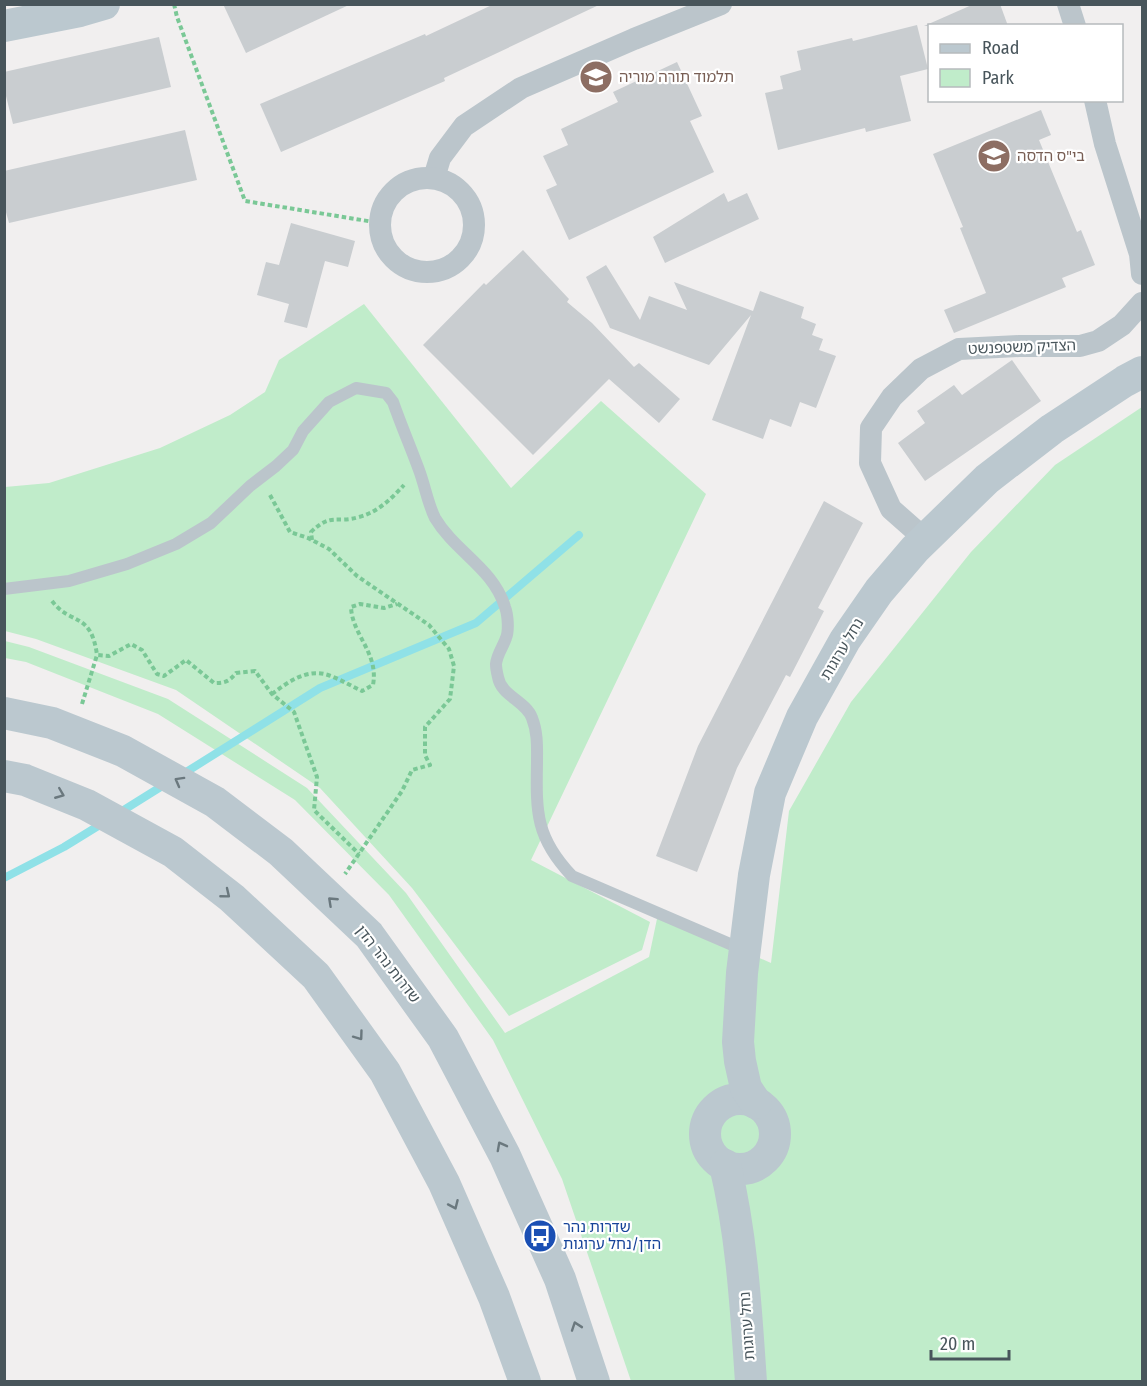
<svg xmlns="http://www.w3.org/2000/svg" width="1147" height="1386" viewBox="0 0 1147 1386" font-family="'Fira Sans Condensed','Noto Sans Hebrew',sans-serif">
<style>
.green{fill:#c0ecca}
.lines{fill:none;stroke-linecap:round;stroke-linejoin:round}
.stream{stroke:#8fe1e7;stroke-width:8}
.building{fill:#c9cdd0}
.path{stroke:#7ac896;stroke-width:4;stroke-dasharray:4.5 3;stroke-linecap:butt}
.lane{stroke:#bbc5cb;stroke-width:12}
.street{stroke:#bbc5cb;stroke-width:22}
.secondary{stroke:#bbc8cf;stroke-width:32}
.oneway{stroke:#6a787e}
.labels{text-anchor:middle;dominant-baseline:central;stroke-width:4.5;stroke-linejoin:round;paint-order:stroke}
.education-label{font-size:15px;fill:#785e54;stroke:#fff;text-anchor:start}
.street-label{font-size:15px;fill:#48555b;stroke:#fff}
.transit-label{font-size:15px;fill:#164399;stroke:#fff;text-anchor:start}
</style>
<rect width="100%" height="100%" fill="#f1efef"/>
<!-- green -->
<g class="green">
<polygon points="364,304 511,488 601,401 706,494 531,860 650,922 642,950 509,1016 412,888 320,788 176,690 36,639 5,631 5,487 49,483 160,448 230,415 265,392 279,360"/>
<polygon points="1142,407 1142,1381 631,1381 562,1179 493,1040 389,895 295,800 158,714 26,662 5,658 5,641 29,647 168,699 307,788 406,893 505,1033 649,957 658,914 771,963 789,811 851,702 971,552 1055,465"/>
</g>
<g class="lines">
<!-- stream -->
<g class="stream">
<polyline points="183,774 320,688 476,623 579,535"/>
<polyline points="119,813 167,783"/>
<polyline points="4,878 64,847 103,823"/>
</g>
</g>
<!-- building -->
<g class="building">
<polygon points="223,4 351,4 246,53"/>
<polygon points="494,4 601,4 444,78 445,81 281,152 260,104 425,34 426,36"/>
<polygon points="974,4 1000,4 1008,26 924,26"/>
<polygon points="917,25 928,69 900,76 911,121 866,132 865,128 778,150 765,93 783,89 780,76 801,70 797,51 852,38 853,41"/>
<polygon points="159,37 171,87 13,124 4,88 4,72"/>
<polygon points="677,62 702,116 690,121 714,172 569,240 546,190 557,185 543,156 568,145 561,129 618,102 613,92"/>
<polygon points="1041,110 1051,135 1039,140 1077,232 1081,230 1095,265 1062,278 1066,287 954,333 944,310 986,293 960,228 963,227 933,154"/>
<polygon points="185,130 197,180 9,223 4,205 4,171"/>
<polygon points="724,193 728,202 747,193 759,219 665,263 653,237"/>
<polygon points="291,223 355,241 348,267 325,261 307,328 284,322 289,304 257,295 266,262 279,265"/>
<polygon points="523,250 569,299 567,302 592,323 634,367 639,363 680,399 659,423 609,379 533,455 423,345 484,283 486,285"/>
<polygon points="606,265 640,320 649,296 687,310 674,282 753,311 760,291 804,307 801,318 816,324 812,335 823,339 819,350 836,356 816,408 800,402 791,427 770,419 763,439 712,420 751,315 709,365 610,328 586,277"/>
<polygon points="1012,360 1041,401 925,481 898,443 925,423 917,411 954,385 962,395"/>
<polygon points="824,501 863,523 818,608 824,611 790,677 786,675 737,768 697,872 656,856 698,746"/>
</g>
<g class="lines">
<!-- path -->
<g class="path">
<polyline points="174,4 177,17 245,201 380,223"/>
<polyline points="270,495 290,532 308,538 329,549 357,576 429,625 449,649 454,666 450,699 425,727 425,755 430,765 412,770 402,791 345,874"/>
<path d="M312 540 311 532C332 512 336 524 359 517 378 512 391 499 404 485"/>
<path d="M52 601C71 626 91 611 97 655"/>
<path d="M272 694C288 682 307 668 328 675 340 679 351 686 362 691L373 685C379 653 352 635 351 607L360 604 384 608 397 604"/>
<path d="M82 704 97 655 109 656 131 644 142 650 157 674 164 676 186 660 214 683C224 683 229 682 236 673L255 671 272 694 294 712 317 777 314 810 359 854"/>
</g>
<!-- lane -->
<path class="lane" d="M4 589 69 581 127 564 176 544 211 523 250 486 276 466 293 450 303 431 329 402 356 388 386 393 393 402C401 425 411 448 419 470 425 486 428 504 435 518 455 552 493 568 505 607 508 615 509 631 506 638 503 647 497 654 496 664 496 668 497 673 498 677 501 696 526 701 532 718 538 733 537 748 537 763 536 813 536 838 572 876L744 950"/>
<!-- street -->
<g class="street">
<polyline points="1068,4 1075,26"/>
<polyline points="1095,100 1105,144 1140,254 1142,274"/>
<polyline points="434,178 440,158 464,126 521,88 634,39 721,4"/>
<circle cx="427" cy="225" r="47"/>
<polyline points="925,539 891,509 870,463 871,428 892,397 921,369 959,349 1019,346 1080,346 1098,341 1122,325 1142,303"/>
</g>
<!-- secondary -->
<g class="secondary">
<polyline points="4,26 80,11 104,4"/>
<polyline points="4,713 52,723 123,751 215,802 281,852 369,935 443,1038 505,1156 560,1279 594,1382"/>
<polyline points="4,776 25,780 87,805 173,852 232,898 316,976 385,1072 444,1183 494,1297 525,1382"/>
<circle cx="740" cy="1134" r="35"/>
<polyline points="756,1103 746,1088 740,1061 738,1042 742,973 754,875 770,793 802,717 845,640 879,591 915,549 987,479 1052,429 1125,381 1142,372"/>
<path d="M725 1165C742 1236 746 1309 751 1382"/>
</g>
</g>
<!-- one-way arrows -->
<defs><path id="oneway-chevron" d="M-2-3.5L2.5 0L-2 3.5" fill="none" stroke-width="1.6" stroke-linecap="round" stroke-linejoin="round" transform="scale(1.5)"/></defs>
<g class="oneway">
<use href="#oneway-chevron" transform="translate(179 781) rotate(-151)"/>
<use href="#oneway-chevron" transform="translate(60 794) rotate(22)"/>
<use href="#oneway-chevron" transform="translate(226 894) rotate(39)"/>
<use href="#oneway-chevron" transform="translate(332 901) rotate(-137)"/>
<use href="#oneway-chevron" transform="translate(359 1036) rotate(54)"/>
<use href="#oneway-chevron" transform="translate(501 1146) rotate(-118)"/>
<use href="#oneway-chevron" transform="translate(454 1205) rotate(66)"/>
<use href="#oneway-chevron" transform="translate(576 1326) rotate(-109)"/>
</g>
<!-- icons -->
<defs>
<g id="school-disc" transform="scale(1.725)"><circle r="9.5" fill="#8d6e63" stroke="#fff"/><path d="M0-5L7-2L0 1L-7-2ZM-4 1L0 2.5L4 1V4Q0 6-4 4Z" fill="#fff"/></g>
<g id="bus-disc" transform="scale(1.725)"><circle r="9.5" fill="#1a4fb4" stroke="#fff"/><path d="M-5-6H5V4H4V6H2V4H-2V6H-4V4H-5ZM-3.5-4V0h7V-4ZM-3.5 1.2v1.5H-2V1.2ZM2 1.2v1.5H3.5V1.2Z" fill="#fff"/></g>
</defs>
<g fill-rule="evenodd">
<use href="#school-disc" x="596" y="77"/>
<use href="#school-disc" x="994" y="156"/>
<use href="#bus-disc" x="540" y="1236"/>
</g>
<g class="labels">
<!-- education labels -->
<g class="education-label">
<text x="619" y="77">תלמוד תורה מוריה</text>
<text x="1017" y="156">בי"ס הדסה</text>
</g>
<!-- street labels -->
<g class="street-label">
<text transform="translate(1022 347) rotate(-2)">הצדיק משטפנשט</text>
<text transform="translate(842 649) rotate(-59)">נחל ערוגות</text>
<text transform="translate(388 964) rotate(52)">שדרות נהר הדן</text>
<text transform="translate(747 1326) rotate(-94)">נחל ערוגות</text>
</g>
<!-- transit labels -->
<g class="transit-label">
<text x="563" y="1227">שדרות נהר<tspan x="563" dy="17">הדן/נחל ערוגות</tspan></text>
</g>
</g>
<!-- border -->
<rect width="1147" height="1386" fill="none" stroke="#48555b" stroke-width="12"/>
<!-- legend -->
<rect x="928" y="24" width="195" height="78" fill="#ffffff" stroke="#b6bbbd" stroke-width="1.5"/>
<rect x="940" y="44" width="30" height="9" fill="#bbc8cf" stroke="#b6bbbd" stroke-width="1.5"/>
<text x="982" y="54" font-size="18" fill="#48555b">Road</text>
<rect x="940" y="69" width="30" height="18" fill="#c0ecca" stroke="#b6bbbd" stroke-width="1.5"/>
<text x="982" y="84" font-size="18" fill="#48555b">Park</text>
<!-- scale -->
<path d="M931 1350v9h78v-9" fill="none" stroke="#48555b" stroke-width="3"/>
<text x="940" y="1350" font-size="18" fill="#48555b" stroke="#ffffff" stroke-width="4.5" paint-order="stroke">20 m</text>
</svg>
